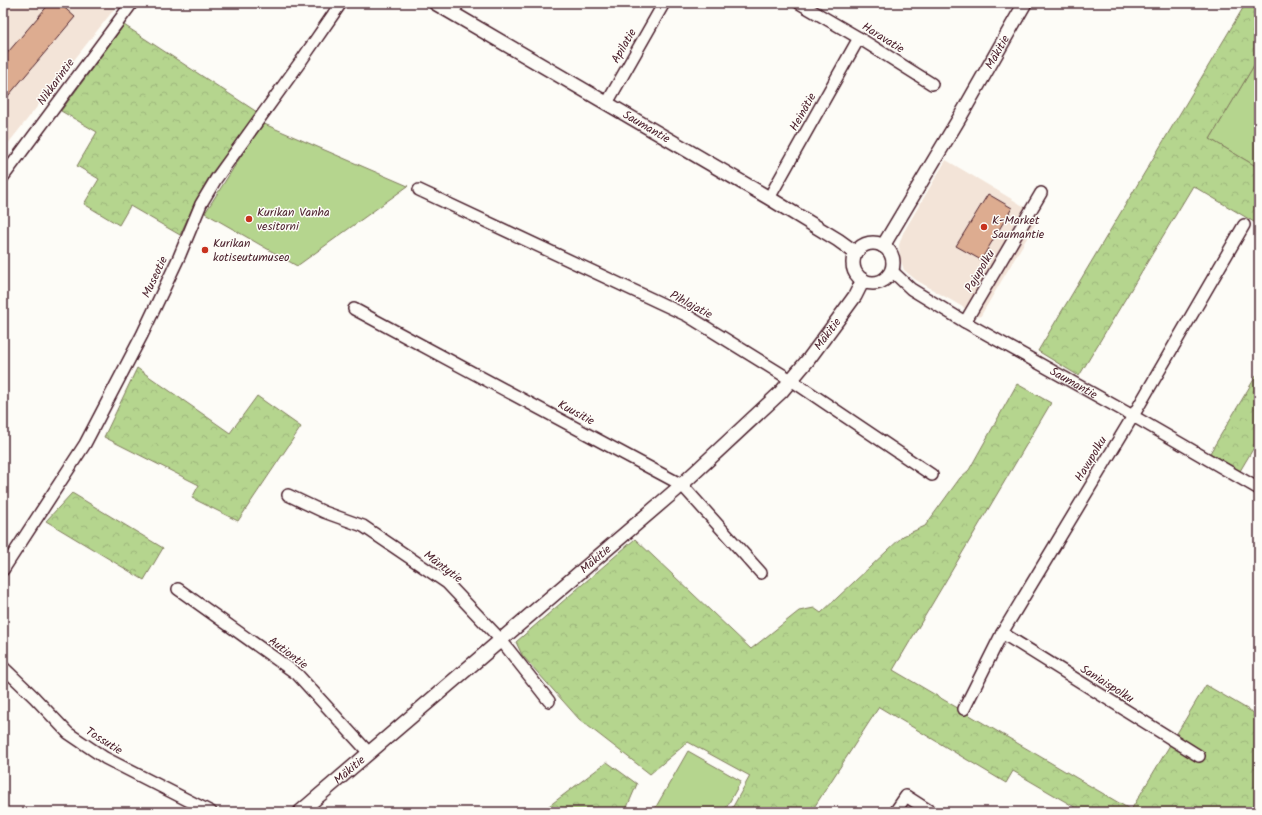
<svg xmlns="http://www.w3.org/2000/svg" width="1262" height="815" viewBox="0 0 1262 815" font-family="Kalam,sans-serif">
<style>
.built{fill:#f3e4d8}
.green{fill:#b5d58e;stroke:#807a5c}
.forest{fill:url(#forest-crowns);stroke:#807a5c}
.building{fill:#ddac90;stroke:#4a1f2b}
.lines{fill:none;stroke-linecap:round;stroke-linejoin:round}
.minor-casing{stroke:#4a1f2b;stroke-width:14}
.tertiary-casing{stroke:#4a1f2b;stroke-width:16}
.minor{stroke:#fdfcf7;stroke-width:11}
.tertiary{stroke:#fdfcf7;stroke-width:13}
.poi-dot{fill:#c8321e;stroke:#fdfcf7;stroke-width:1.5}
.labels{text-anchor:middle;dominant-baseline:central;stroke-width:3;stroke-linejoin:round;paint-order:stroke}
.street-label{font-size:12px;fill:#4a1f2b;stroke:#fdfcf7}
.poi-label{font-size:12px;fill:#4a1f2b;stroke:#fdfcf7;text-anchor:start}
</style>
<defs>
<pattern id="forest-crowns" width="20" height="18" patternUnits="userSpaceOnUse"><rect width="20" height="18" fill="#b5d58e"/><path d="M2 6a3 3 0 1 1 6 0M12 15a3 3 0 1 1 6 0" fill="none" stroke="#9db67b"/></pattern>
</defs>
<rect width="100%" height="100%" fill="#fdfcf7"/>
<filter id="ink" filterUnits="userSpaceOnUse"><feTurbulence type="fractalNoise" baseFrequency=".025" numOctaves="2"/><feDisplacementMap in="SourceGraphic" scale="8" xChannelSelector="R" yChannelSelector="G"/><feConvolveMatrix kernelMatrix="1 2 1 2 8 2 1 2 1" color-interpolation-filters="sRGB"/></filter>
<g filter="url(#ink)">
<!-- built -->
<g class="built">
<polygon points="3,3 119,3 3,150"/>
<polygon points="946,160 1040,216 980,317 916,280 904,270 900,258 899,245 903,233"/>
</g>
<!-- green -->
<g class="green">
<polygon points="1259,57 1259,168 1210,139"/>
<polygon points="262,123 408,186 297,266 205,213"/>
<polygon points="688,751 741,781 724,812 653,812"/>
</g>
<!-- forest -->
<g class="forest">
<polygon points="1246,3 1259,3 1259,57 1210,139 1259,168 1259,225 1193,186 1079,376 1038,351"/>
<polygon points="124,25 257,112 211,174 197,198 180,235 130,206 119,225 84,204 99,179 77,166 97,132 61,111"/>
<polygon points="137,368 230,433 257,396 301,427 238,521 192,498 199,485 104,437"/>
<polygon points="1259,371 1259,439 1240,471 1210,453"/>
<polygon points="1017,384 1051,403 893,670 1131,810 1206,685 1259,716 1259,812 1083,812 1013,771 1006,783 879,707 811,812 730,812 750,776 688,742 650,774 579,719 522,655 516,642 635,539 751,649 799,611 814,608 821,613 903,536 925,526 960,478 969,470"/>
<polygon points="72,493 163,548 144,580 46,521"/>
<polygon points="607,762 637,784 625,812 541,812"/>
</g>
<!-- building -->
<g class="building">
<polygon points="50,3 59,3 75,17 3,102 3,58"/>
<polygon points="988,194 1012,208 981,260 956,246"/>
</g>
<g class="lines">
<!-- minor casing -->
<g class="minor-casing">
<g id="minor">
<polyline points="799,3 859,38 932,84"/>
<polyline points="452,12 459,3"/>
<polyline points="607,103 664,3"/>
<polyline points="3,177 132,3"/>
<polyline points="419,190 688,316 791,380 932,475"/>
<polyline points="769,198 859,38"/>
<path id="s1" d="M892 271 911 289 965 322 1133 416 1259 489"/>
<polyline points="354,309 682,485 761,573"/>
<polyline points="965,322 1041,193"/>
<polyline points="288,495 324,512 363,526 447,583 501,640 549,701"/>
<polyline points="3,570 85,444 142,335 179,257 201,204 216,179 301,61 341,3"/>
<polyline points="178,589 297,674 369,753"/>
<polyline points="1002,633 1199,756"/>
<polyline points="3,667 34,697 68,733 105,758 211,812"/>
<polyline points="964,709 1002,633 1133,416 1244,225"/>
<polyline points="895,812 906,796 931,812"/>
</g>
</g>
<!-- tertiary casing -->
<g class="tertiary-casing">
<g id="tertiary">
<path id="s2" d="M435 3 769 198 838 240 856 253"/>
<circle cx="873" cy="263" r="20"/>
<path id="s3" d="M883 246 960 117 1025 3"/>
<path id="s4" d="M300 812 676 490 781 392 808 360 839 318 855 296 863 280"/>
</g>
</g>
<!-- minor -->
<use href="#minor" class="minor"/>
<!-- tertiary -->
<use href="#tertiary" class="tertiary"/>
</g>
</g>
<!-- markers -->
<g class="poi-dot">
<circle cx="249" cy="219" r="4"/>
<circle cx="984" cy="227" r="4"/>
<circle cx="205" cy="250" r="4"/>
</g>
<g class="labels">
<!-- street labels -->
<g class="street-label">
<text transform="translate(883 38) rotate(32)">Haravatie</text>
<text transform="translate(624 46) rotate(-60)">Apilatie</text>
<text stroke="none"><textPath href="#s3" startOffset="225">Mäkitie</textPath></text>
<text transform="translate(56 82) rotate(-54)">Nikkarintie</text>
<text transform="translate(803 112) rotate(-61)">Heinätie</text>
<text stroke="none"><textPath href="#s2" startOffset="245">Saumantie</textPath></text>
<text transform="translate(980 271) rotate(-59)">Pajupolku</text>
<text transform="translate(155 277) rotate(-65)">Museotie</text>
<text transform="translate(691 305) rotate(28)">Pihlajatie</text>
<text stroke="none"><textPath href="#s4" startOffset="713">Mäkitie</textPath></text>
<text stroke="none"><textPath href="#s1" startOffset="214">Saumantie</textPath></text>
<text transform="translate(576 413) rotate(28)">Kuusitie</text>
<text transform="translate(1091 459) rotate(-59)">Havupolku</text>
<text stroke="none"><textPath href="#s4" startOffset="389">Mäkitie</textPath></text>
<text transform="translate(443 567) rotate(37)">Mäntytie</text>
<text transform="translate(288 653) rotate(37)">Autiontie</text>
<text transform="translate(1107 684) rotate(32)">Saniaispolku</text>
<text transform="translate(104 741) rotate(32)">Tossutie</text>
<text stroke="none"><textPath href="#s4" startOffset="65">Mäkitie</textPath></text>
</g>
<!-- poi labels -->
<g class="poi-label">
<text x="257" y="212">Kurikan Vanha<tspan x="257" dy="14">vesitorni</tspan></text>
<text x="992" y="220">K-Market<tspan x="992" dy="14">Saumantie</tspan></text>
<text x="213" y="243">Kurikan<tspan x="213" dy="14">kotiseutumuseo</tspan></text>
</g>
</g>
<!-- margin -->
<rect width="1262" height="815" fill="none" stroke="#fdfcf7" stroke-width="16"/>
<rect x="8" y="8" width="1246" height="799" fill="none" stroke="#4a1f2b" stroke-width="1.5" filter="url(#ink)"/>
</svg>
